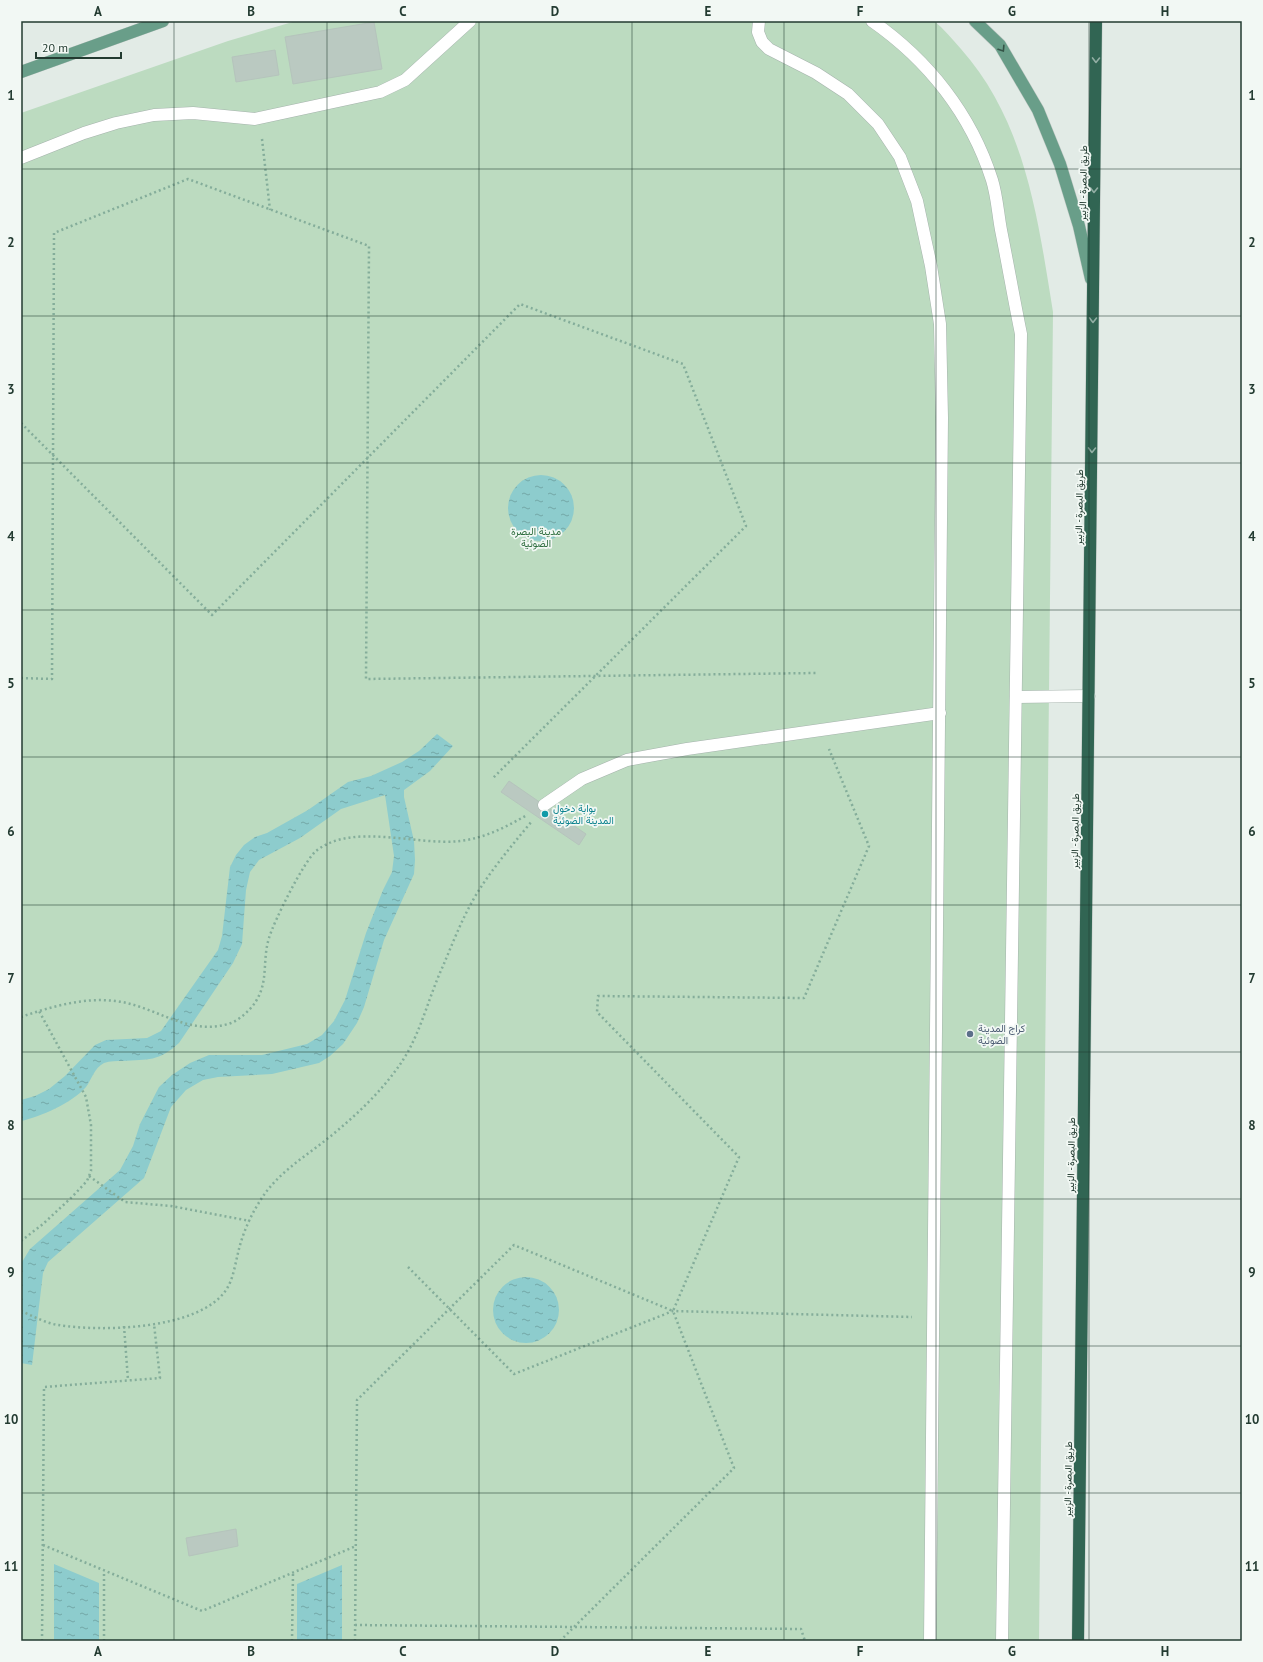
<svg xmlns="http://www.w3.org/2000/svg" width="1263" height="1662" viewBox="0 0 1263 1662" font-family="'PT Sans',Vazirmatn,sans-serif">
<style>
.green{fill:#bcdbc0}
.water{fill:url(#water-ripples)}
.building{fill:#bac9c1;stroke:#b5c4bc}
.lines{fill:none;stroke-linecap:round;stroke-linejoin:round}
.street-casing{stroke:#a5b3ac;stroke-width:13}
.primary-casing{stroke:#c1c8c5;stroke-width:13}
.highway-casing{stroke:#c1c8c5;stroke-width:13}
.path{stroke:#84ad9a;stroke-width:2.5;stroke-dasharray:2 3;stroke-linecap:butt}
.street{stroke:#fff;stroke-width:12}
.primary{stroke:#699e89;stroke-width:12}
.highway{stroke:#316553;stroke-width:12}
.oneway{stroke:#345447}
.oneway2{stroke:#92aea4}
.grid{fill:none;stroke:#233b31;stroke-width:1;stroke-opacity:0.55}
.culture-dot{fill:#0f9aa8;stroke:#f2f8f4;stroke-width:1.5}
.service-dot{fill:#5c6f8a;stroke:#f2f8f4;stroke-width:1.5}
.labels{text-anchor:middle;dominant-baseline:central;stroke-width:3.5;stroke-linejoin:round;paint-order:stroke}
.street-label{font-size:10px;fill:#233b31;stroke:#f2f8f4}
.park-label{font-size:10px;fill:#306f40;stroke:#f2f8f4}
.culture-label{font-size:10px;fill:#0d838f;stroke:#f2f8f4;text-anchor:start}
.service-label{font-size:10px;fill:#4e5e75;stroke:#f2f8f4;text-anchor:start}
.neatline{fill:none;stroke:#233b31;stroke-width:1.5}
.grid-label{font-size:13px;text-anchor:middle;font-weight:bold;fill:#233b31}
</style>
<defs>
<pattern id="water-ripples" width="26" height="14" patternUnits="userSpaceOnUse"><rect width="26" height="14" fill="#8dcccd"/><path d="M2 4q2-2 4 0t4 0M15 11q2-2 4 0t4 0" fill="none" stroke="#73a7a7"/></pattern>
</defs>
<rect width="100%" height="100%" fill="#e2ebe6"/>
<!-- green -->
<path class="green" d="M296 21H934C944 29 952 39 961 49 1026 122 1038 220 1053 312L1039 1641H21V113L228 41Z"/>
<!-- water -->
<g class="water">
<circle cx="541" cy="508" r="33"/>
<path d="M437 734 453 746 430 771 404 790V797L414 841 415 860 414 874 384 940 364 1007 357 1023 343 1044 330 1056 319 1063 272 1074 218 1077 203 1080 186 1090 171 1107 144 1178 48 1262 43 1273 32 1365 21 1363 22 1262 30 1249 120 1170 133 1146 140 1124 159 1087 172 1075 190 1063 209 1055H262L307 1044 322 1035 334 1021 345 1000 366 933 383 890 392 872 394 856 385 795 341 809 300 838 259 860 250 872 246 890 242 944 233 963 179 1043C158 1062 149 1059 122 1061 117 1061 110 1061 104 1063 94 1068 92 1079 86 1087 72 1103 40 1117 21 1121V1100L35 1096 49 1089 65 1076 95 1045 106 1040 147 1038 161 1031 218 950 222 936 230 867 236 855 244 845 255 837 267 833 308 810 348 782 371 776 402 762 419 751Z"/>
<circle cx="526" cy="1310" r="33"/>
<polygon points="54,1564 99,1583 99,1641 54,1641"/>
<polygon points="342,1565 342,1641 297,1641 297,1584"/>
</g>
<!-- building -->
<g class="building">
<polygon points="374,22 382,69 293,84 285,37"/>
<polygon points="275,50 279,75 236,82 232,57"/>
<polygon points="509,781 586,834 579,845 501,792"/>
<polygon points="236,1529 238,1546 189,1556 186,1538"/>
</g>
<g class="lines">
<!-- street casing -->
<g class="street-casing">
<g id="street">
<polyline points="759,21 758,32 762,42 769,49 816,73 848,94 878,124 900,157 917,201 931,266 940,324 942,418 930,1641"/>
<path d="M872 21C928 60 971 114 992 180 997 196 998 214 1001 230 1008 265 1014 300 1021 334L1002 1641"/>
<polyline points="21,158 84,133 116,123 154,115 193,113 255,119 380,92 405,80 470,21"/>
<polyline points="1016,697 1089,696"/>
<polyline points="544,805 582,779 627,760 687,749 940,713"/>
</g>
</g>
<!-- primary casing -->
<g class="primary-casing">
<g id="primary">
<polyline points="975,21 1000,45 1038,110 1060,164 1079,226 1091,279"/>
<polyline points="21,72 163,21"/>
</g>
</g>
<!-- highway casing -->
<g class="highway-casing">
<polyline id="highway" points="1078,1641 1096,21"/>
</g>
<!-- path -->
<g class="path">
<polyline points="262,139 270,210"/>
<polyline points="21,423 212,615 520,304 683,364 746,526 493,778"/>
<polyline points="21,678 52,679 54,233 188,179 369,246 366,679 816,673"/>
<path d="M21 1017C50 1007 84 997 115 1001 154 1005 186 1036 228 1024 236 1022 244 1015 249 1010 271 987 261 964 269 938 274 921 304 861 316 851 352 822 416 846 460 841 485 838 506 827 527 815"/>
<polyline points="89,1176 125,1202 171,1206 250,1221"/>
<polyline points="21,1241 43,1224 72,1197 87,1181 91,1171 91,1125 86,1097 39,1011"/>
<polyline points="408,1267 514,1374 673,1311 912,1317"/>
<path d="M21 1311C33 1316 45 1323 58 1325 101 1332 199 1330 226 1290 233 1280 235 1265 238 1253 243 1231 253 1210 266 1192 286 1166 314 1151 338 1130 362 1110 386 1086 403 1060 421 1032 429 996 443 966 454 940 465 911 481 887 496 864 514 843 532 821"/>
<polyline points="124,1326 128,1380"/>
<polyline points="43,1545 202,1611 356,1546"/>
<polyline points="355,1625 801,1629 805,1641"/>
<polyline points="42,1641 44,1387 160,1378 154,1324"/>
<polyline points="104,1641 104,1571"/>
<polyline points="292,1641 293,1573"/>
<polyline points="355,1641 357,1400 514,1245 673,1311"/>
<polyline points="560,1641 734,1468 673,1311 739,1157 597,1012 598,996 804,998 869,846 829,749"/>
</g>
<!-- street -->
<use href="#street" class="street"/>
<!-- primary -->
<use href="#primary" class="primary"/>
<!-- highway -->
<use href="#highway" class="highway"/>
</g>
<!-- one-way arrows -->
<defs><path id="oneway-chevron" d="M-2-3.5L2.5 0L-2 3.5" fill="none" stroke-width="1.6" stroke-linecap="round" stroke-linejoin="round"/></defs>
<use class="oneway" href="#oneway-chevron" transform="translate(1002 49) rotate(57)"/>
<g class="oneway2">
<use href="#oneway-chevron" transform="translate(1096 60) rotate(91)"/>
<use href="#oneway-chevron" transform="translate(1094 190) rotate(91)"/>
<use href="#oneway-chevron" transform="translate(1093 320) rotate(91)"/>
<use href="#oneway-chevron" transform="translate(1092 450) rotate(91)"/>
</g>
<!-- grid -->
<path class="grid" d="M174 21V1641M327 21V1641M479 21V1641M632 21V1641M784 21V1641M936 21V1641M1089 21V1641M21 169H1242M21 316H1242M21 463H1242M21 610H1242M21 757H1242M21 905H1242M21 1052H1242M21 1199H1242M21 1346H1242M21 1493H1242"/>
<!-- markers -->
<circle class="culture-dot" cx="545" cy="814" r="4"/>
<circle class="service-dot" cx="970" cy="1034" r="4"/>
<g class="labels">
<!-- street labels -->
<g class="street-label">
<text transform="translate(1083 183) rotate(-89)">طريق البصرة - الزبير</text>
<text transform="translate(1079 507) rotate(-89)">طريق البصرة - الزبير</text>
<text transform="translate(1075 831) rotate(-89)">طريق البصرة - الزبير</text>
<text transform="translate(1071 1155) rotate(-89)">طريق البصرة - الزبير</text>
<text transform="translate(1068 1479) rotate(-89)">طريق البصرة - الزبير</text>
</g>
<!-- park labels -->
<g class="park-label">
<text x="536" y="531">مدينة البصرة<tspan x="536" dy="12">الضوئية</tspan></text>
</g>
<!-- culture labels -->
<g class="culture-label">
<text x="553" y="808">بوابة دخول<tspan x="553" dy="12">المدينة الضوئية</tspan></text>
</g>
<!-- service labels -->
<g class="service-label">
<text x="978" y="1028">كراج المدينة<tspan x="978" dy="12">الضوئية</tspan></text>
</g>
</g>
<!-- border -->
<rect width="1263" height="1662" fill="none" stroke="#f2f8f4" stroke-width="44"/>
<!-- scale -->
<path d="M36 52v6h85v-6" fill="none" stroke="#233b31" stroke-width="2"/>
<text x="42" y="52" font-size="12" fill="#233b31" stroke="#f2f8f4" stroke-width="3" paint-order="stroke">20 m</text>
<rect x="22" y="22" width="1219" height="1618" class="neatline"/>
<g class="grid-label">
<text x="98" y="16">A</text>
<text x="251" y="16">B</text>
<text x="403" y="16">C</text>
<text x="555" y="16">D</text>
<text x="708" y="16">E</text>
<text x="860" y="16">F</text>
<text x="1012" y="16">G</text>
<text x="1165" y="16">H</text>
<text x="11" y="100">1</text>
<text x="1252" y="100">1</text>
<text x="11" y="247">2</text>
<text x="1252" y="247">2</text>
<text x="11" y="394">3</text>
<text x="1252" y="394">3</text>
<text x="11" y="541">4</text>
<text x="1252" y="541">4</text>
<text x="11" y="688">5</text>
<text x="1252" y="688">5</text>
<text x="11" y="836">6</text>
<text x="1252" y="836">6</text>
<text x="11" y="983">7</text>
<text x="1252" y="983">7</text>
<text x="11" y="1130">8</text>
<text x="1252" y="1130">8</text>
<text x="11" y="1277">9</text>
<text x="1252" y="1277">9</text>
<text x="11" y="1424">10</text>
<text x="1252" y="1424">10</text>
<text x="11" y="1571">11</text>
<text x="1252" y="1571">11</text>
<text x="98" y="1656">A</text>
<text x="251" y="1656">B</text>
<text x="403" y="1656">C</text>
<text x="555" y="1656">D</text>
<text x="708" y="1656">E</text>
<text x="860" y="1656">F</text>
<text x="1012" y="1656">G</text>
<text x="1165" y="1656">H</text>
</g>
</svg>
